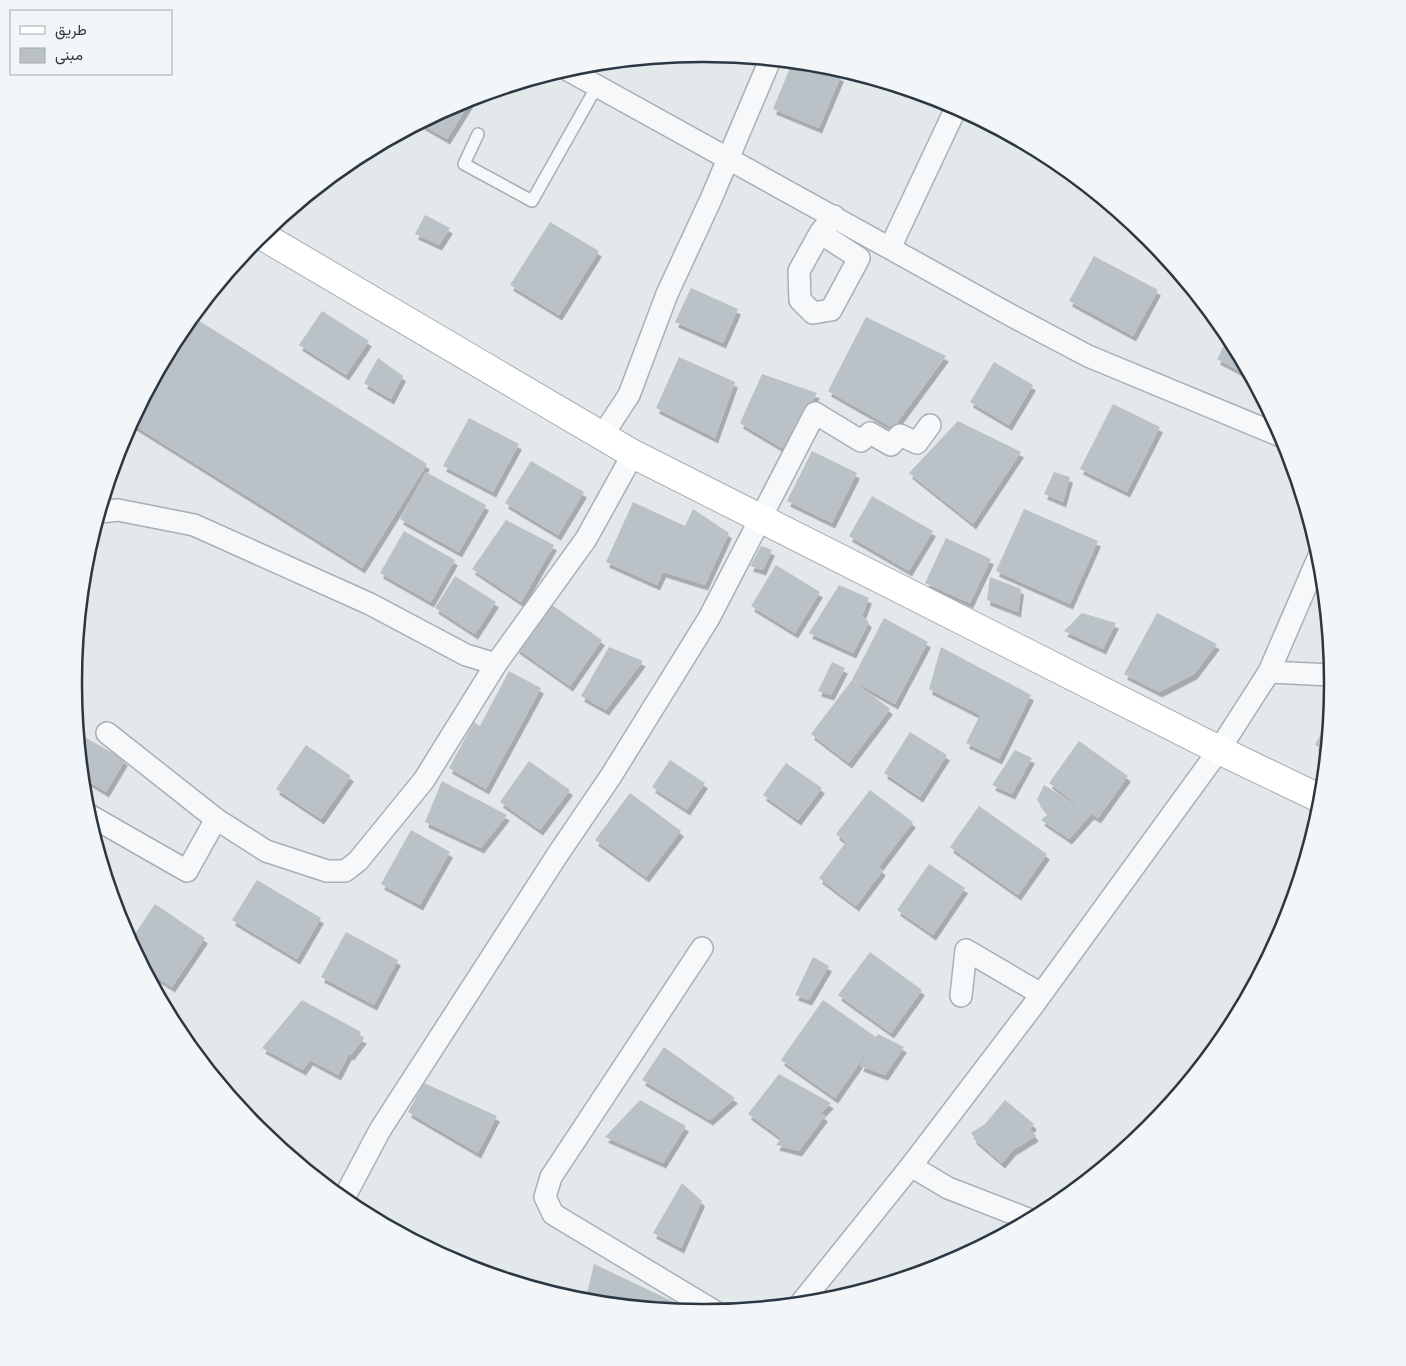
<svg xmlns="http://www.w3.org/2000/svg" width="1406" height="1366" viewBox="0 0 1406 1366" font-family="Commissioner,Vazirmatn,sans-serif">
<style>
.building{fill:#bac2c8;filter:url(#shadow)}
.lines{fill:none;stroke-linecap:round;stroke-linejoin:round}
.service-casing{stroke:#a8b0b5;stroke-width:14}
.minor-casing{stroke:#a8b0b5;stroke-width:24}
.secondary-casing{stroke:#a8b0b5;stroke-width:30}
.service{stroke:#f6f8f9;stroke-width:11}
.minor{stroke:#f6f8f9;stroke-width:21}
.secondary{stroke:#fff;stroke-width:28}
.rim{fill:none;stroke:#2b3843;stroke-width:2.5}
</style>
<defs>
<filter id="shadow"><feDropShadow dx="3" dy="5.5" stdDeviation="0" flood-color="#0004"/></filter>
</defs>
<rect width="100%" height="100%" fill="#e3e8eb"/>
<!-- building -->
<g class="building">
<polygon points="792,63 815,65 841,76 819,128 773,109"/>
<polygon points="472,99 447,139 421,124 462,102"/>
<polygon points="425,215 450,228 439,245 415,234"/>
<polygon points="550,222 599,251 559,315 510,285"/>
<polygon points="1094,256 1158,290 1133,336 1069,301"/>
<polygon points="691,288 738,309 723,343 675,322"/>
<polygon points="322,311 369,341 346,375 299,345"/>
<polygon points="193,317 427,464 362,568 132,424 180,333"/>
<polygon points="866,317 946,356 893,428 828,391"/>
<polygon points="1228,338 1229,339 1249,376 1217,359"/>
<polygon points="679,357 735,382 715,438 656,408"/>
<polygon points="378,358 403,376 391,399 364,383"/>
<polygon points="994,362 1033,385 1009,425 970,402"/>
<polygon points="762,374 817,393 782,448 740,423"/>
<polygon points="1113,404 1160,427 1127,492 1080,469"/>
<polygon points="469,418 519,444 493,492 443,466"/>
<polygon points="958,421 1021,452 973,524 909,473"/>
<polygon points="812,451 857,473 832,523 787,501"/>
<polygon points="531,461 584,492 558,535 505,503"/>
<polygon points="426,472 486,505 459,552 400,519"/>
<polygon points="1054,472 1070,477 1063,502 1044,494"/>
<polygon points="872,496 933,531 909,571 849,536"/>
<polygon points="633,502 685,526 693,509 729,533 705,585 663,572 657,585 606,562"/>
<polygon points="1024,509 1098,541 1070,604 996,571"/>
<polygon points="506,520 554,545 521,602 472,569"/>
<polygon points="404,531 455,560 431,602 380,573"/>
<polygon points="946,538 991,559 970,603 925,583"/>
<polygon points="761,546 772,550 763,570 750,566"/>
<polygon points="776,565 820,592 795,633 751,606"/>
<polygon points="455,576 496,602 475,634 435,608"/>
<polygon points="990,577 1021,589 1018,612 987,600"/>
<polygon points="839,585 869,598 862,616 869,622 853,653 809,633"/>
<polygon points="549,603 602,640 570,686 516,648"/>
<polygon points="1082,613 1116,623 1103,649 1064,631"/>
<polygon points="1157,613 1217,644 1194,674 1159,692 1124,674"/>
<polygon points="884,618 928,642 895,704 852,680 890,709 849,763 811,734 852,680"/>
<polygon points="609,647 643,661 606,710 581,696"/>
<polygon points="941,647 1031,695 999,759 966,743 980,715 929,689"/>
<polygon points="832,662 845,668 831,695 818,691"/>
<polygon points="509,671 541,688 486,789 449,768 474,722 480,726"/>
<polygon points="1329,719 1326,751 1315,745"/>
<polygon points="910,732 947,755 920,797 884,773"/>
<polygon points="81,735 125,760 106,792 83,778 79,738"/>
<polygon points="1079,741 1128,776 1098,818 1091,814 1069,839 1041,820 1048,814 1037,800 1044,785 1088,812 1049,783"/>
<polygon points="306,745 351,776 321,819 276,789"/>
<polygon points="1015,750 1032,758 1012,794 992,785"/>
<polygon points="670,760 705,783 687,810 652,787"/>
<polygon points="529,761 570,790 540,830 500,802"/>
<polygon points="786,763 822,788 798,820 763,795"/>
<polygon points="442,781 507,815 481,848 425,822"/>
<polygon points="870,790 913,822 879,867 883,870 856,906 819,878 846,842 836,834"/>
<polygon points="630,793 681,831 646,877 595,840"/>
<polygon points="979,806 1047,854 1018,895 950,847"/>
<polygon points="411,830 450,852 420,905 381,884"/>
<polygon points="929,864 965,888 933,935 897,910"/>
<polygon points="257,880 321,918 297,959 232,920"/>
<polygon points="155,904 205,938 172,987 147,971 131,940"/>
<polygon points="346,932 398,960 374,1005 321,977"/>
<polygon points="870,952 922,990 891,1033 838,995"/>
<polygon points="813,957 829,966 809,1000 795,995"/>
<polygon points="302,1000 361,1032 359,1036 364,1038 351,1055 349,1054 338,1075 310,1060 303,1070 262,1048"/>
<polygon points="823,1000 876,1037 878,1034 904,1047 885,1075 860,1066 870,1048 835,1098 781,1060"/>
<polygon points="664,1047 735,1098 710,1120 642,1080"/>
<polygon points="779,1074 831,1103 821,1113 825,1116 799,1151 776,1145 781,1138 748,1114"/>
<polygon points="424,1083 497,1116 478,1153 408,1112"/>
<polygon points="640,1100 686,1126 663,1163 605,1137"/>
<polygon points="1005,1100 1034,1124 1030,1129 1036,1136 1013,1150 1002,1163 973,1138 974,1137 971,1133 985,1124"/>
<polygon points="682,1183 702,1201 681,1248 653,1233"/>
<polygon points="594,1264 674,1302 669,1309 594,1302 586,1297"/>
</g>
<g class="lines">
<!-- service casing -->
<g class="service-casing">
<polyline id="service" points="478,134 464,164 532,201 597,86"/>
</g>
<!-- minor casing -->
<g class="minor-casing">
<g id="minor">
<polyline points="568,70 1014,317 1088,356 1281,436"/>
<polyline points="820,233 799,271 800,300 813,313 831,310 859,258 820,233 834,216"/>
<polyline points="890,248 956,108"/>
<polyline points="602,436 629,395 667,294 711,199 770,60"/>
<polyline points="100,512 118,510 194,525 370,604 466,655 496,664"/>
<polyline points="1269,672 1331,675"/>
<polyline points="107,733 216,819"/>
<polyline points="89,815 187,871 216,819 266,851 327,871 345,871 358,861 424,780 496,664 586,539 633,454"/>
<polyline points="702,948 551,1177 545,1197 553,1214 714,1311"/>
<polyline points="961,996 966,950 1041,994"/>
<polyline points="911,1166 948,1188 1028,1219"/>
<polyline points="344,1198 380,1130 558,854 611,776 709,618 815,413 861,441 870,433 891,445 900,435 917,443 930,425"/>
<polyline points="801,1303 911,1166 1032,1007 1219,750 1269,672 1319,556"/>
</g>
</g>
<!-- secondary casing -->
<g class="secondary-casing">
<polyline id="secondary" points="261,235 633,454 1219,750 1321,799"/>
</g>
<!-- service -->
<use href="#service" class="service"/>
<!-- minor -->
<use href="#minor" class="minor"/>
<!-- secondary -->
<use href="#secondary" class="secondary"/>
</g>
<!-- crop -->
<path d="M0 0H1406V1366H0ZM702 62H704A620 620 0 0 1 1324 682V684A620 620 0 0 1 704 1304H702A620 620 0 0 1 82 684V682A620 620 0 0 1 702 62Z" fill="#f3f6f8" fill-rule="evenodd"/>
<path class="rim" d="M702 62H704A620 620 0 0 1 1324 682V684A620 620 0 0 1 704 1304H702A620 620 0 0 1 82 684V682A620 620 0 0 1 702 62Z"/>
<!-- legend -->
<rect x="10" y="10" width="162" height="65" fill="#f3f6f8" stroke="#a3aab0"/>
<rect x="20" y="26" width="25" height="8" fill="#ffffff" stroke="#a3aab0"/>
<text x="55" y="35" font-size="15" fill="#2b3843">طريق</text>
<rect x="20" y="48" width="25" height="15" fill="#bac2c8" stroke="#a3aab0"/>
<text x="55" y="60" font-size="15" fill="#2b3843">مبنى</text>
</svg>
